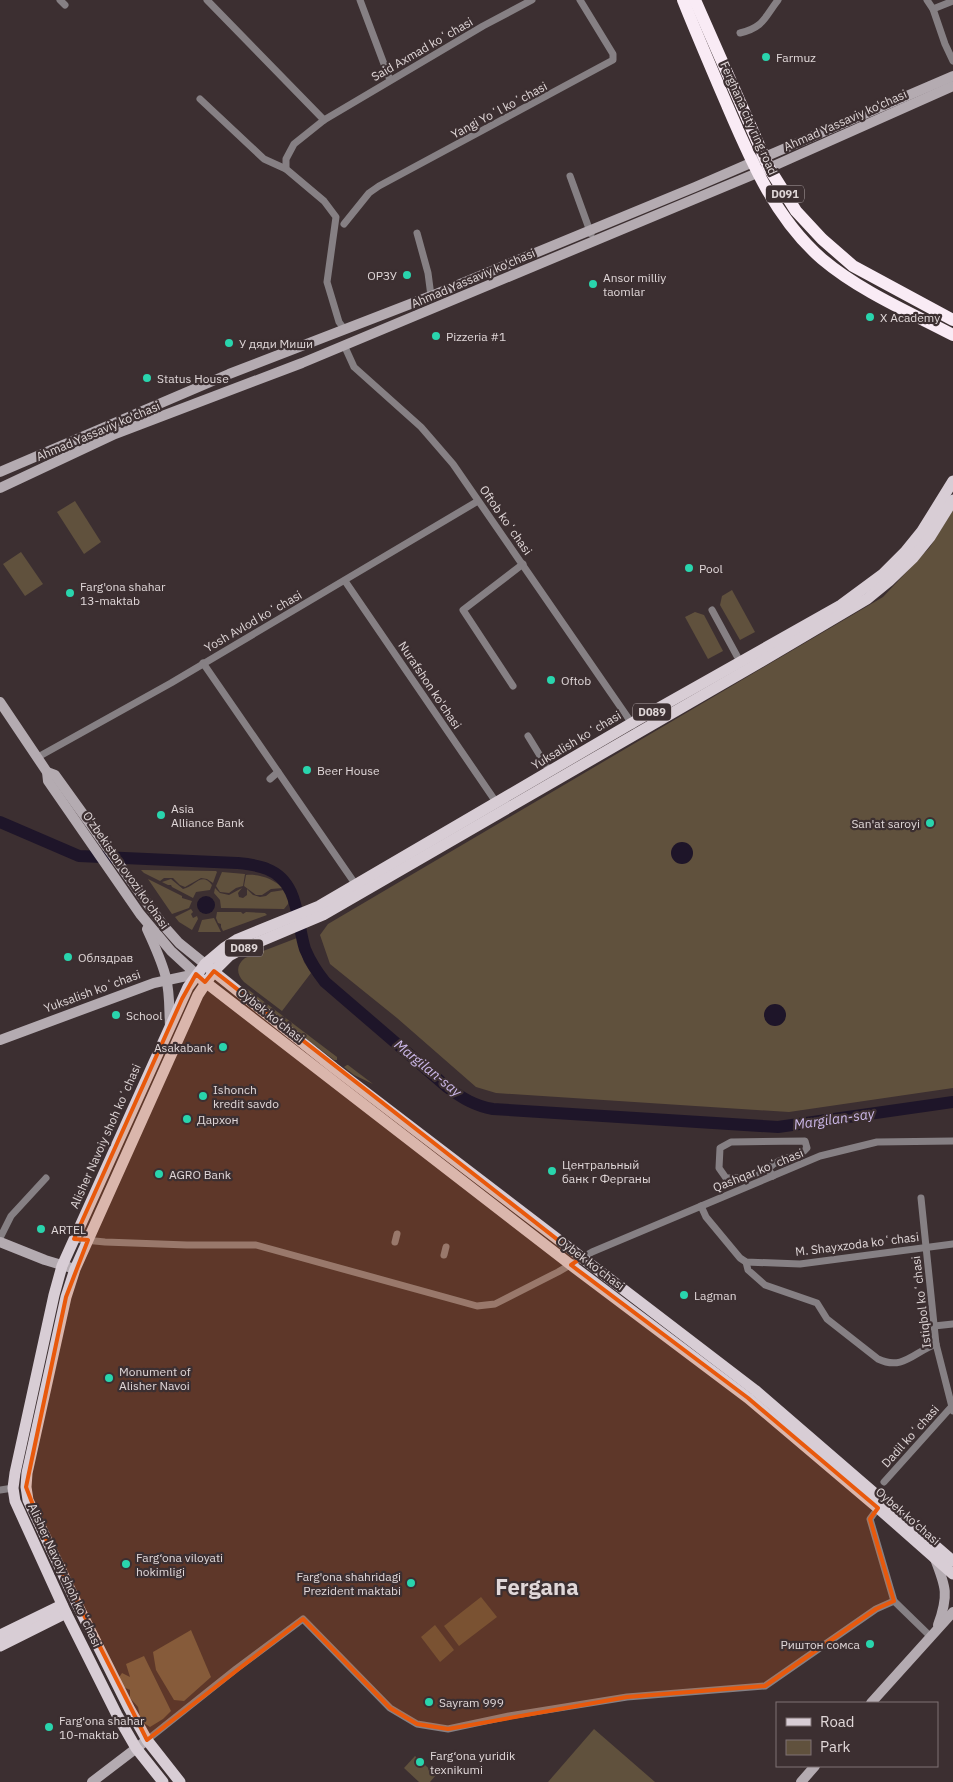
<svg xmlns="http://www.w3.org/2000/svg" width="953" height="1782" viewBox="0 0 953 1782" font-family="'IBM Plex Sans',sans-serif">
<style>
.green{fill:#60513d}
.forest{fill:#6e5c46}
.water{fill:#1e1529}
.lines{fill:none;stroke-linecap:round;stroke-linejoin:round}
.river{stroke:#1e1529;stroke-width:12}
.street{stroke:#868084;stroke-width:7}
.secondary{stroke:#b4abb1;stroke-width:10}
.primary{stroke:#d8cdd5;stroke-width:11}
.highway{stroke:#f9ebf5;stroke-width:12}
.marked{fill:#e8590c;fill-opacity:0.2;stroke:#e8590c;stroke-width:4;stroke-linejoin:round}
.poi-dot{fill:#29d5ad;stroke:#3c2f31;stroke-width:2}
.labels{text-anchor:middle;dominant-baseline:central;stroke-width:4.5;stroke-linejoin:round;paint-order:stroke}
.shield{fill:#3c2f31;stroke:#afa5a6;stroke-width:1}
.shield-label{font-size:11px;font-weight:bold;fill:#e0d7d8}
.street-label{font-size:12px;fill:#e0d7d8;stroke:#3c2f31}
.poi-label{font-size:12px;fill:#e0d7d8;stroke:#3c2f31;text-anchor:start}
.water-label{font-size:14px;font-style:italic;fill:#ccb8e9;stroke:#3c2f31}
.town-label{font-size:22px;font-weight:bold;fill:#e0d7d8;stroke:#3c2f31}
</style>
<rect width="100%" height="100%" fill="#3c2f31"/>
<!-- green -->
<g class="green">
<polygon points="75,501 101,542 84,554 57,512"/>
<polygon points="953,510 953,1088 789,1112 496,1093 476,1087 397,1018 330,964 320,935 328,924 883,597 930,547"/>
<polygon points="21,552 43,584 25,596 3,564"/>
<polygon points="732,590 755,632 740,640 720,605 722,596"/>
<polygon points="695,612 704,615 723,651 708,659 685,617"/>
<polygon points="141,870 216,871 217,872 213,883 207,879 201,878 185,887 180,885 173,878 164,878 160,881 144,873"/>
<polygon points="222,872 245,874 243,886 236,888 229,893 220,892 216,886"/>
<path d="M246 875C260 874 273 879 283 888L271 889 262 895H256L244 886Z"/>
<polygon points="148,879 182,896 182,898 192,901 189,908 172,914"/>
<path d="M171 879 183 889C195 887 201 871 212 885L210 890 196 892 193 898 172 887 171 885H168L162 882Z"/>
<polygon points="215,888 220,893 229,895 242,888 238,893 239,897 243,898 247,895 247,889 253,895 260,897 266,896 271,892 284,890 289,899 288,904 284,909 221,908 220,900 214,893"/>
<polygon points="191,909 193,912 191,914 193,918 197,916 198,919 192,930 179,922 175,917"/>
<polygon points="217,912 241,912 243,914 246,912 265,913 267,915 223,931 221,927 221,924 218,923 216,918"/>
<polygon points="214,918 221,932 198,932 202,920"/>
<path d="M297 938 304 962 311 973 282 1011 244 982C236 974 236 965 245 958Z"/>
<polygon points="246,988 337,1057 337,1060 334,1060 244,991"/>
<polygon points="347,1065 348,1065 373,1084 354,1075 344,1067"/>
<polygon points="481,1597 497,1617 459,1646 444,1626"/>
<polygon points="435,1625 454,1650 440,1662 421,1637"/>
<polygon points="594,1729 655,1782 548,1782"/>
<polygon points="415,1756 436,1775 430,1782 419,1782 404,1768"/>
</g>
<!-- forest -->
<g class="forest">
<polygon points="191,1630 211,1677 184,1701 174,1700 156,1670 153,1652"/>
<polygon points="144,1656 171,1711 163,1719 150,1727 141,1721 138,1707 130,1698 130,1690 119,1685 118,1679 122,1673 130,1677 126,1664"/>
</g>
<!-- water -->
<g class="water">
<circle cx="682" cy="853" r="11"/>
<circle cx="206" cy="905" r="9"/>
<circle cx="775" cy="1015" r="11"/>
</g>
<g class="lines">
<!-- river -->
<path class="river" d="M0 822 79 856 237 863C247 864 258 865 267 869 300 882 296 921 305 949 310 961 317 972 325 982L447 1087C462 1098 475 1106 493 1109L778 1127 953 1102"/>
<!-- street -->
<g class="street">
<polyline points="60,0 65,5"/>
<polyline points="207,0 324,120"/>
<polyline points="360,0 390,80"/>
<polyline points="927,0 933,9 945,44 953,61"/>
<polyline points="933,9 953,1"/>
<path d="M740 33C764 27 764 18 778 0"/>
<polyline points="200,99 264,159 286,169"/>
<polyline points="570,176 591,234"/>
<polyline points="344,224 369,193 379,186 613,60 613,54 580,0"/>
<polyline points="417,233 428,273 431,296"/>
<polyline points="345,330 339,322 327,282 336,217 324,201 286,169 286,159 294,144 324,120 483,26 532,0"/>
<polyline points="344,345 354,367 421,427 453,464 633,725"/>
<polyline points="345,581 496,802"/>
<polyline points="712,610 737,656"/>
<polyline points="203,663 356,885"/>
<polyline points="513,686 463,610 523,564"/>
<polyline points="528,736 550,772"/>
<polyline points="38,757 171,683 478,501"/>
<polyline points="270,779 278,772"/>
<path d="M768 1169C780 1155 799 1159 807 1148L805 1141 731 1142 720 1148 719 1168 726 1178H742L768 1169 773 1176"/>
<polyline points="921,1198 936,1344 953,1411"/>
<polyline points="701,1206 706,1217 740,1258 746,1262 800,1264 953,1244"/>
<polyline points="0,1238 11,1216 46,1178"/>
<polyline points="74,1239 105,1242 187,1245 256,1245 477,1306 495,1304 558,1272 592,1252 820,1156 877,1142 953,1141"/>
<polyline points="395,1242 397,1234"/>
<polyline points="444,1255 446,1247"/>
<path d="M746 1262 748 1270 765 1285 817 1303 827 1319 878 1359C903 1371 914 1352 936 1344"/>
<polyline points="934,1326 953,1324"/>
<polyline points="884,1482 953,1405"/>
<polyline points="0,1490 13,1488"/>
<polyline points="878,1508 870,1519 894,1601"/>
<polyline points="147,1740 236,1669 303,1619 390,1708 417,1724 448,1729 509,1716 627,1697 765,1686 876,1609 894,1601 930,1636"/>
</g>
<!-- secondary -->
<g class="secondary">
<polyline points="0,472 229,374 431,296 695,187 953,76"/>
<polyline points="0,488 115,434 302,363 769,168 953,86"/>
<polyline points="0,702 47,772 48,781 140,914 171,951 196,974"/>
<polyline points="47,772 55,775 163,925 179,943 205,964"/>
<path d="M147 929C154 945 162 961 166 978 170 993 169 1010 170 1026"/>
<polyline points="0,1040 154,983 196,974"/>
<polyline points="0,1242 45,1260 75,1269"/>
<path d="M935 1559C946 1587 949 1595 938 1625"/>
<polyline points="871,1703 953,1612"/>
<polyline points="92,1782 147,1740"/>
<polyline points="801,1782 815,1766"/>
</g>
<!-- primary -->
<g class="primary">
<polyline points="208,967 334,1068 755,1390 953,1561"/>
<polyline points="200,978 571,1265 748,1398 878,1508 953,1574"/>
<polyline points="0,1635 62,1605"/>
<polyline points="0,1646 66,1613"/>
<polyline points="163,1782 136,1748 117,1715 66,1613 15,1501 13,1488 15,1473 54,1295 62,1266 188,987 205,964 224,948 238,939 319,906 632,723 841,605 883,574 905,552 922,531 953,481"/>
<polyline points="180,1782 147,1740 129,1708 76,1602 28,1500 26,1487 27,1473 66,1297 75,1269 198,995 214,971 229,956 242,949 323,915 757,664 867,599 889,581 913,558 930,537 953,500"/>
</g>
<!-- highway -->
<g class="highway">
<path d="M683 0C697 35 712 70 727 105 751 161 775 218 822 259 860 291 909 312 953 335"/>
<polyline points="695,0 769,168 796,211 822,239 853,266 953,320"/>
</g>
</g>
<!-- marked area -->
<path class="marked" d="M214 971 581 1258 571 1265 748 1398 878 1508 870 1519 894 1601 876 1609 765 1686 627 1697 448 1729 417 1724 390 1708 303 1619 147 1740 48 1544 26 1487 66 1297 88 1240 74 1239 182 999 196 974 205 982Z"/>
<!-- markers -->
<g class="poi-dot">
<circle cx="766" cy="57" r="5"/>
<circle cx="407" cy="275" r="5"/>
<circle cx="593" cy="284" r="5"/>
<circle cx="870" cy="317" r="5"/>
<circle cx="436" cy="336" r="5"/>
<circle cx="229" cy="343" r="5"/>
<circle cx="147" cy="378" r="5"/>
<circle cx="689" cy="568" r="5"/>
<circle cx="70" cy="593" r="5"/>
<circle cx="551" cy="680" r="5"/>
<circle cx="307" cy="770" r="5"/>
<circle cx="161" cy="815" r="5"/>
<circle cx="930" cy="823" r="5"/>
<circle cx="68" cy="957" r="5"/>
<circle cx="116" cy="1015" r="5"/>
<circle cx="223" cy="1047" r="5"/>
<circle cx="203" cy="1096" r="5"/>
<circle cx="187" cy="1119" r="5"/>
<circle cx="552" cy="1171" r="5"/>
<circle cx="159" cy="1174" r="5"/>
<circle cx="41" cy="1229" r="5"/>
<circle cx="684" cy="1295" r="5"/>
<circle cx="109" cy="1378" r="5"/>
<circle cx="126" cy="1564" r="5"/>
<circle cx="411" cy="1583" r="5"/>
<circle cx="870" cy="1644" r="5"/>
<circle cx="429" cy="1702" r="5"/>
<circle cx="49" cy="1727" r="5"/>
<circle cx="420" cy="1762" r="5"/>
</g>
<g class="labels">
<!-- shield labels -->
<g class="shield">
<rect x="766" y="185.5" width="38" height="17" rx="4"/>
<rect x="633" y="703.5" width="38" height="17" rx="4"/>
<rect x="225" y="939.5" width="38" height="17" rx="4"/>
</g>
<g class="shield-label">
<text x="785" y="194">D091</text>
<text x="652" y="712">D089</text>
<text x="244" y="948">D089</text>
</g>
<!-- street labels -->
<g class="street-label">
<text transform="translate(422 49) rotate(-30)">Said Axmad koʻchasi</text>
<text transform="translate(499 110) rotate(-28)">Yangi Yoʻl koʻchasi</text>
<text transform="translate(749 118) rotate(66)">Ferghana city ring road</text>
<text transform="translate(845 120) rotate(-24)">Ahmad Yassaviy ko'chasi</text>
<text transform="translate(473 278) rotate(-23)">Ahmad Yassaviy ko'chasi</text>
<text transform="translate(98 431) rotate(-23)">Ahmad Yassaviy ko'chasi</text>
<text transform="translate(506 520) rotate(55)">Oftob koʻchasi</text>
<text transform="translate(253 621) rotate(-30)">Yosh Avlod koʻchasi</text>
<text transform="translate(430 685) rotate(56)">Nurafshon ko'chasi</text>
<text transform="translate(576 740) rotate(-31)">Yuksalish koʻchasi</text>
<text transform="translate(126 870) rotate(55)">O'zbekiston ovozi ko'chasi</text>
<text transform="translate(92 991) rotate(-20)">Yuksalish koʻchasi</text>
<text transform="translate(271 1015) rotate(38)">Oybek ko‘chasi</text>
<text transform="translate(105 1136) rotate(-66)">Alisher Navoiy shoh koʻchasi</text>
<text transform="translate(758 1170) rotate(-22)">Qashqar koʻchasi</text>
<text transform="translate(857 1244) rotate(-7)">M. Shayxzoda koʻchasi</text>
<text transform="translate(591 1263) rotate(37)">Oybek ko‘chasi</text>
<text transform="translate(921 1302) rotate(-97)">Istiqbol koʻchasi</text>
<text transform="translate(910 1436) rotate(-48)">Dadil koʻchasi</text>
<text transform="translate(908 1516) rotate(41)">Oybek ko‘chasi</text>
<text transform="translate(65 1575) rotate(65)">Alisher Navoiy shoh koʻchasi</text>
</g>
<!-- poi labels -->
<g class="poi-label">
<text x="776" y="57">Farmuz</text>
<text x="397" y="275" text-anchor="end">ОРЗУ</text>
<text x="603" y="277">Ansor milliy<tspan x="603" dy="14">taomlar</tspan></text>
<text x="880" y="317">X Academy</text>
<text x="446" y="336">Pizzeria #1</text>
<text x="239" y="343">У дяди Миши</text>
<text x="157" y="378">Status House</text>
<text x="699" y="568">Pool</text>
<text x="80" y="586">Farg'ona shahar<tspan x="80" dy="14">13-maktab</tspan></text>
<text x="561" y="680">Oftob</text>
<text x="317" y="770">Beer House</text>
<text x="171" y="808">Asia<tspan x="171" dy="14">Alliance Bank</tspan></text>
<text x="920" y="823" text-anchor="end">San'at saroyi</text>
<text x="78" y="957">Облздрав</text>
<text x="126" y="1015">School</text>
<text x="213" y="1047" text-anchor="end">Asakabank</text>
<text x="213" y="1089">Ishonch<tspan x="213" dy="14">kredit savdo</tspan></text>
<text x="197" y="1119">Дархон</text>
<text x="562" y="1164">Центральный<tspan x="562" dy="14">банк г Ферганы</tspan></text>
<text x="169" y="1174">AGRO Bank</text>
<text x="51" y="1229">ARTEL</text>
<text x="694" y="1295">Lagman</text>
<text x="119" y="1371">Monument of<tspan x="119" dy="14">Alisher Navoi</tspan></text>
<text x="136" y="1557">Farg‘ona viloyati<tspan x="136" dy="14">hokimligi</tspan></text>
<text x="401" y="1576" text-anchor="end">Farg'ona shahridagi<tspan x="401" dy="14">Prezident maktabi</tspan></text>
<text x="860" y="1644" text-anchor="end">Риштон сомса</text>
<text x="439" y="1702">Sayram 999</text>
<text x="59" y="1720">Farg'ona shahar<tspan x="59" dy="14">10-maktab</tspan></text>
<text x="430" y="1755">Farg‘ona yuridik<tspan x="430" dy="14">texnikumi</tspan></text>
</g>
<!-- water labels -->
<g class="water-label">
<text transform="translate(428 1068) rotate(39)">Margilan-say</text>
<text transform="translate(834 1119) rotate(-8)">Margilan-say</text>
</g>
<!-- town labels -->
<g class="town-label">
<text x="537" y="1586">Fergana</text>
</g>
</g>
<!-- legend -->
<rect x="776" y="1702" width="162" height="65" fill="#3c2f31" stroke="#7e7274"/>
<rect x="786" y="1718" width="25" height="8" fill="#d8cdd5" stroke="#7e7274"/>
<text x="820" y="1727" font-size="15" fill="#e0d7d8">Road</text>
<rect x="786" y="1740" width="25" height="15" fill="#60513d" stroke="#7e7274"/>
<text x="820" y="1752" font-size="15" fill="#e0d7d8">Park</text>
</svg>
